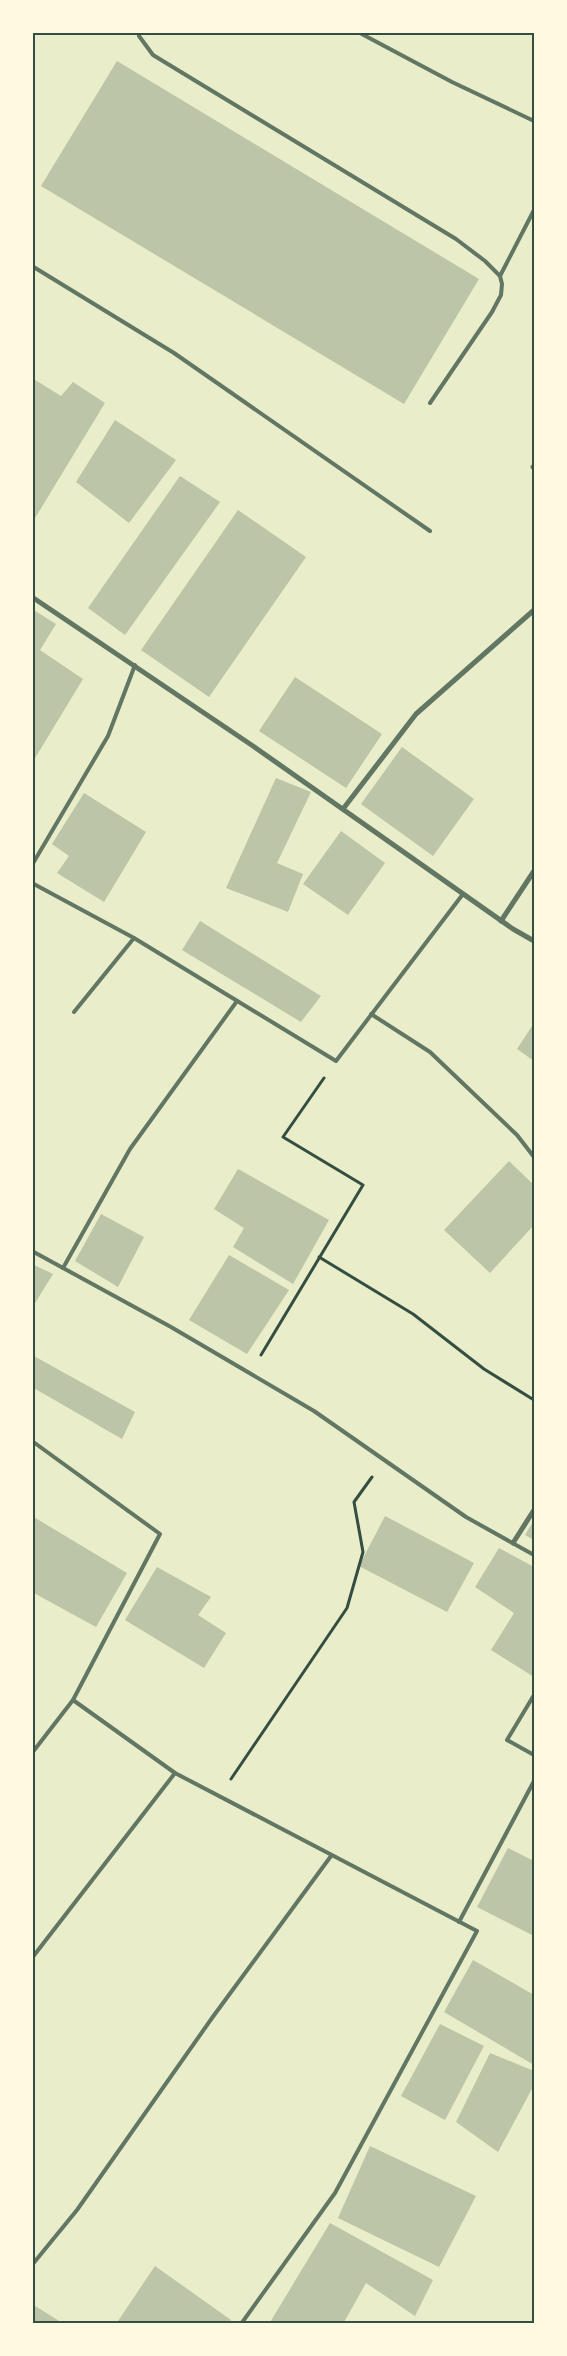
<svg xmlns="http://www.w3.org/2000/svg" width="567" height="2356" viewBox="0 0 567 2356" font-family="Jost,sans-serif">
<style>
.building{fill:#bcc5a7}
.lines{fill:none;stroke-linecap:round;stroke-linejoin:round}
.path{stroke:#344e41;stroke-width:3}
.service{stroke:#617663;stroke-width:4}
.minor{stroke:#617663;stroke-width:5}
.neatline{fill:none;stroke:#344e41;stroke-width:2}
</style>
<rect width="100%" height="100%" fill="#e9edc9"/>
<!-- building -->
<g class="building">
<polygon points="117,61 479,279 404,404 41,186"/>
<polygon points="32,378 61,396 73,382 105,403 32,523"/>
<polygon points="115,420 176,460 129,523 76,482"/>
<polygon points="180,476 220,502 125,635 88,608"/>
<polygon points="238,510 306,557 209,697 141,650"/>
<polygon points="32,609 56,624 40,650 83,679 32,763"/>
<polygon points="295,677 382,734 346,788 259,731"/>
<polygon points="402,747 474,799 433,856 361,804"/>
<polygon points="276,778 311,792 277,863 303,874 288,912 226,888"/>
<polygon points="84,793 146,832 104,902 57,873 69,856 52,844"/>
<polygon points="341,831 385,863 348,915 303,884"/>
<polygon points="200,921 321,996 301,1022 182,950"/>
<polygon points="534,1023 534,1061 517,1049"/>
<polygon points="509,1161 534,1185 534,1225 490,1273 444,1230"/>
<polygon points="238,1169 329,1220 293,1284 233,1247 244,1228 214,1209"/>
<polygon points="101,1214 144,1237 118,1287 75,1261"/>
<polygon points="229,1255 289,1290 247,1354 189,1320"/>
<polygon points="32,1264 53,1274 32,1308"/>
<polygon points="32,1355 135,1412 122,1439 32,1387"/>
<polygon points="32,1516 127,1573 96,1627 32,1592"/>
<polygon points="385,1516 474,1563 447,1612 359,1566"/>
<polygon points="534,1520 534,1540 525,1535"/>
<polygon points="499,1548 534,1567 534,1677 491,1650 514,1613 475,1587"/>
<polygon points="157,1567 211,1597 198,1615 226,1633 204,1668 125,1620"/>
<polygon points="508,1848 534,1861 534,1936 477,1907"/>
<polygon points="473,1960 534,1995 534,2065 444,2012"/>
<polygon points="440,2024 484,2046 445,2120 401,2096"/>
<polygon points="490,2053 534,2071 534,2085 498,2152 456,2122"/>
<polygon points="370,2146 476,2196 439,2267 338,2218"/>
<polygon points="330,2223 433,2280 415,2316 366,2283 343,2324 269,2324"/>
<polygon points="155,2266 231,2320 229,2324 116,2324"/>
<polygon points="32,2304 64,2324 32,2324"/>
</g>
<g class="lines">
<!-- path -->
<g class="path">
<polyline points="319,1257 413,1314 484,1369 534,1400"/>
<polyline points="261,1355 363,1185 283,1137 324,1078"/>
<polyline points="231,1779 347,1608 363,1552 354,1502 372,1477"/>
</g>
<!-- service -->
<g class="service">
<polyline points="139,32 139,36 153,55 456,239 485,261 500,276 502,284 501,295 492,312 430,403"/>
<polyline points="358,32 452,82 534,121"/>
<polyline points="32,266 174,353 430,531"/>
<polyline points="500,276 534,210"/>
<polyline points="32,865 108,736 135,665"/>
<polyline points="32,883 134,938"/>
<polyline points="74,1012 134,938 336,1061 463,894"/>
<polyline points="371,1014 430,1052 517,1135 534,1157"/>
<polyline points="32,1251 171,1327 314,1411 466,1517 534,1555"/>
<polyline points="63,1268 130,1149 237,1001"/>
<polyline points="32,1441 160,1534 73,1700 175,1773 477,1931 335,2193 241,2324"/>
<polyline points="534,1695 507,1740 534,1755"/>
<polyline points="32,1753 73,1700"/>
<polyline points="459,1922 534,1781"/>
<polyline points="32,1958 175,1773"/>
<polyline points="32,2265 77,2210 212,2018 331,1856"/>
</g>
<!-- minor -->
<g class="minor">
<polyline points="533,467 534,468"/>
<polyline points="32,597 253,746 513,929 534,941"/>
<polyline points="343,809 416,714 534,610"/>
<polyline points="501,921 534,871"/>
<polyline points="513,1543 534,1510"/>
</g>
</g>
<!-- border -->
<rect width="567" height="2356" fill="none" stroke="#fefae0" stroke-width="68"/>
<rect x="34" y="34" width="499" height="2288" class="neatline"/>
</svg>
